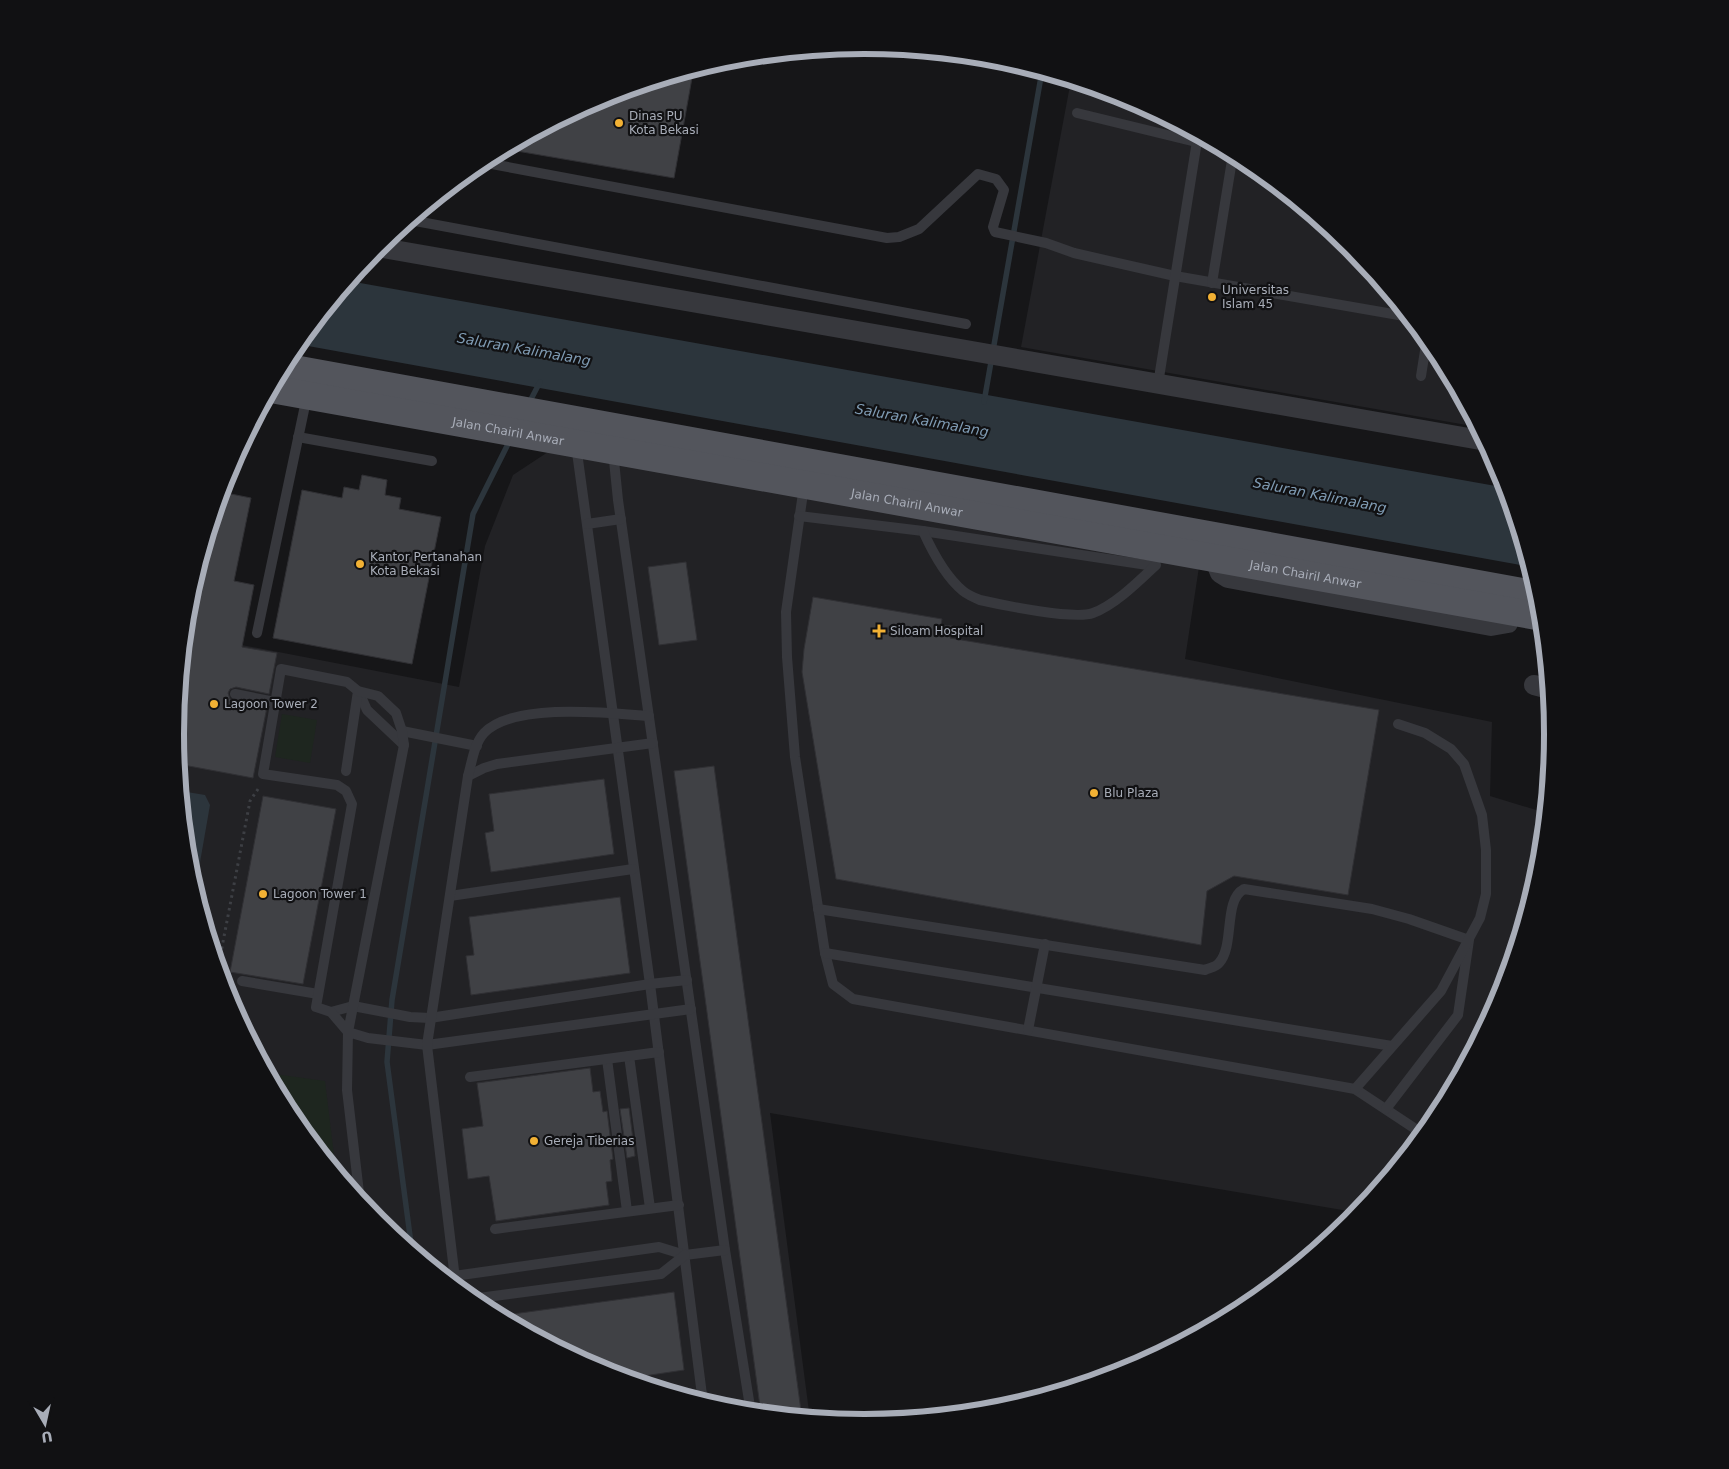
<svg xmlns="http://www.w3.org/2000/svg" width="1729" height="1469" viewBox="0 0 1729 1469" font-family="'DejaVu Sans',sans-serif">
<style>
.built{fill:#222225}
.green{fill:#1e261f}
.water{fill:#2c353c}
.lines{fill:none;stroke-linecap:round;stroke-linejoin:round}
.stream{stroke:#2c353c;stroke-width:5.5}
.building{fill:#404145;stroke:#303034}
.path{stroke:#3d3f44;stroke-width:3;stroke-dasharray:2.5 4;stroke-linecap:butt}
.service{stroke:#37383d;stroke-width:10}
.minor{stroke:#37383d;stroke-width:20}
.primary{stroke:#53555c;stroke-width:28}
.poi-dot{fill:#f2b134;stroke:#111113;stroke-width:2}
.labels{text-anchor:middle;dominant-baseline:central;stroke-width:4.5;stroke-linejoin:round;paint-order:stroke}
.poi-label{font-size:12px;fill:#a8adb8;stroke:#111113;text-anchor:start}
.street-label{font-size:12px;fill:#a8adb8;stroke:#111113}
.water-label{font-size:14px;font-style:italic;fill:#7f9bb3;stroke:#111113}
.rim{fill:none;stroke:#a8adb8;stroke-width:6}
</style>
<rect width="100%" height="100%" fill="#161618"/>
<!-- built -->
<g class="built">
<polygon points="1071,80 1129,98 1248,161 1352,247 1438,352 1478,427 1021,347"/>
<polygon points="548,452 1199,567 1185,659 1492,722 1490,796 1546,813 1541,869 1501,999 1438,1118 1360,1213 770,1113 810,1419 730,1411 600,1371 481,1308 377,1222 291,1117 227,998 188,869 175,734 185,634 459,687 485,546 513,475"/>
</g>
<!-- green -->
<g class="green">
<polygon points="282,714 317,720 310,763 275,757"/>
<polygon points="267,1073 325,1081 336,1172 291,1117"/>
</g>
<!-- water -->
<g class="water">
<polygon points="349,281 1507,488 1531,567 297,344"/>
<polygon points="181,791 205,795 210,805 195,891 188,869"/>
</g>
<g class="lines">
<!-- stream -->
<g class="stream">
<polyline points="984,402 1042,71"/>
<polyline points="529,403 540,382"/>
<polyline points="412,1251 387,1062 392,1000 473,514 510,440"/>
</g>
</g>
<!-- building -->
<g class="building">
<polygon points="674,75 692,78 674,178 505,149 601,97"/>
<polygon points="362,475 387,480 385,495 401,498 399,509 441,517 412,664 273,638 302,490 342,498 344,487 359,490"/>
<polygon points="221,492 251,498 234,581 254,585 242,647 277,653 269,694 236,687 230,689 228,693 230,699 233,701 267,707 253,778 178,764 175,734 188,600"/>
<polygon points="686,562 697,640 659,645 648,567"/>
<polygon points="813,597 942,619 941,625 953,626 950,638 1379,710 1348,895 1234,876 1207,891 1201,945 836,879 802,672 804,649"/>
<polygon points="714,766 742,975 802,1418 761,1414 706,1005 674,771"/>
<polygon points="604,779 614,854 491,872 485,833 494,831 489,794"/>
<polygon points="263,796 336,809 303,984 230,972"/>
<polygon points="620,897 630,973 471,995 466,956 474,955 469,917"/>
<polygon points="590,1068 593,1092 600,1091 603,1112 607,1111 613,1159 610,1160 612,1181 606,1182 609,1205 496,1221 489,1176 468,1179 462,1129 483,1126 477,1083"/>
<polygon points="629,1108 635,1156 627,1158 620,1109"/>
<polygon points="674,1292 684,1370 624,1379 600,1371 498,1316"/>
</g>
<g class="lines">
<!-- path -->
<g class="path">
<polyline points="218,968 250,801 260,786"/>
<polyline points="223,982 231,987"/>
</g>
<!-- service -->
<g class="service">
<polyline points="1077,113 1196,142"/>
<polyline points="481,162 887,238 899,237 919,229 978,174 996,179 1004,190 993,227 995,232 1046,243 1074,253 1175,276 1410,317"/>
<polyline points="410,220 966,324"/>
<polyline points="1212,283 1233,154"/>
<polyline points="1421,376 1427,338"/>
<polyline points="1158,384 1198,135"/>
<polyline points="298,437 432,461"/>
<polyline points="576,445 650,984 703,1403"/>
<polyline points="613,451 618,500 725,1250 751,1413"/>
<polyline points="804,486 786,612 787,657 795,757 825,953 833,984 853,999 1355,1089 1414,1128 1420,1139"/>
<polyline points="799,516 923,531 1154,566"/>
<polyline points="587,524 621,519"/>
<path d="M923 531C932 551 946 577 963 591 968 595 975 598 980 600 1002 605 1074 620 1093 613 1115 605 1139 581 1156 565"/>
<polyline points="257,633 307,396"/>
<polyline points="359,692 367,710 404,745"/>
<polyline points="235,694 275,702"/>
<polyline points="402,731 477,746"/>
<polyline points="346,771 358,691"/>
<polyline points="468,776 484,768 497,764 653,743"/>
<polyline points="450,896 633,869"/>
<path d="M818 909 1205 970C1209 968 1216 967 1219 963 1235 946 1223 900 1244 889L1372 909 1409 919 1469 940 1458 1015 1386 1109"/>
<polyline points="825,953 1392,1046"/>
<polyline points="242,981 318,994"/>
<polyline points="331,1012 353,1006 410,1017 430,1018 650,984 687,980"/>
<polyline points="1028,1030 1045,944"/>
<polyline points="629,1056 650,1208"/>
<polyline points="607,1059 627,1211"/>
<polyline points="470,1077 659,1052"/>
<polyline points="1355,1089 1441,991 1480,918 1486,894 1486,850 1482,815 1464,764 1451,749 1425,733 1398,724"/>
<polyline points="360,1201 347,1090 348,1032 404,745 402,731 396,713 378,696 358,691 347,682 281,669 263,774 337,785 346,791 352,804 316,1007 331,1012 348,1032 368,1038 427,1045 691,1009"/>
<polyline points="495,1229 679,1205"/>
<polyline points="445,1278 454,1276 659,1247 685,1255 725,1250"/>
<path d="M456 1287 427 1045 468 776C472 762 474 744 484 733 513 702 610 713 649 716"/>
<polyline points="471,1299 661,1274 685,1255"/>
<polyline points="684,1397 702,1394"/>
</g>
<!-- minor -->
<g class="minor">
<polyline points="377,247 1486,441"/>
<polyline points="1214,558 1220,573 1228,578 1491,626 1508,623 1512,611"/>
<polyline points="1534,685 1549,689"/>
</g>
<!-- primary -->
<g class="primary">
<polyline points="283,367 1539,595"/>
<path id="s1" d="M271 389 1542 617"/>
</g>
</g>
<!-- markers -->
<g class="poi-dot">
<circle cx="619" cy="123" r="5"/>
<circle cx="1212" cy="297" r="5"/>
<circle cx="360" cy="564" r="5"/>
<path d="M876.5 623.5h5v5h5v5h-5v5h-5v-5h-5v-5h5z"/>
<circle cx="214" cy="704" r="5"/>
<circle cx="1094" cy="793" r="5"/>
<circle cx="263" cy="894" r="5"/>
<circle cx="534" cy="1141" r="5"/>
</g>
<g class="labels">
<!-- poi labels -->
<g class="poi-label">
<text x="629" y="116">Dinas PU<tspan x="629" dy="14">Kota Bekasi</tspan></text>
<text x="1222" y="290">Universitas<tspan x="1222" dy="14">Islam 45</tspan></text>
<text x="370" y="557">Kantor Pertanahan<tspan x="370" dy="14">Kota Bekasi</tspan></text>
<text x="890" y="631">Siloam Hospital</text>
<text x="224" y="704">Lagoon Tower 2</text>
<text x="1104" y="793">Blu Plaza</text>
<text x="273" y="894">Lagoon Tower 1</text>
<text x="544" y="1141">Gereja Tiberias</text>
</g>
<!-- street labels -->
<g class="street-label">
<text stroke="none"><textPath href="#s1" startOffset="241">Jalan Chairil Anwar</textPath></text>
<text stroke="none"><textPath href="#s1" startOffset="646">Jalan Chairil Anwar</textPath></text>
<text stroke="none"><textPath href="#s1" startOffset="1051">Jalan Chairil Anwar</textPath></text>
</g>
<!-- water labels -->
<g class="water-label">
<text transform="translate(524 349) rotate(10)">Saluran Kalimalang</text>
<text transform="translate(922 420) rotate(10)">Saluran Kalimalang</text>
<text transform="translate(1320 495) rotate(11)">Saluran Kalimalang</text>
</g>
</g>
<!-- crop -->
<path d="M0 0H1729V1469H0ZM184 734a680 680 0 1 1 1360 0a680 680 0 1 1-1360 0Z" fill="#111113" fill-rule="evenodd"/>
<path class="rim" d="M184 734a680 680 0 1 1 1360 0a680 680 0 1 1-1360 0Z"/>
<!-- north arrow -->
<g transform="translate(45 1424) rotate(171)" stroke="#111113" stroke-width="4" paint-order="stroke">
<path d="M0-4L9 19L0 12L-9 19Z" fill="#a8adb8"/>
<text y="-8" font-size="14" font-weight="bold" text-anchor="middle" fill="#a8adb8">U</text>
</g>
</svg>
